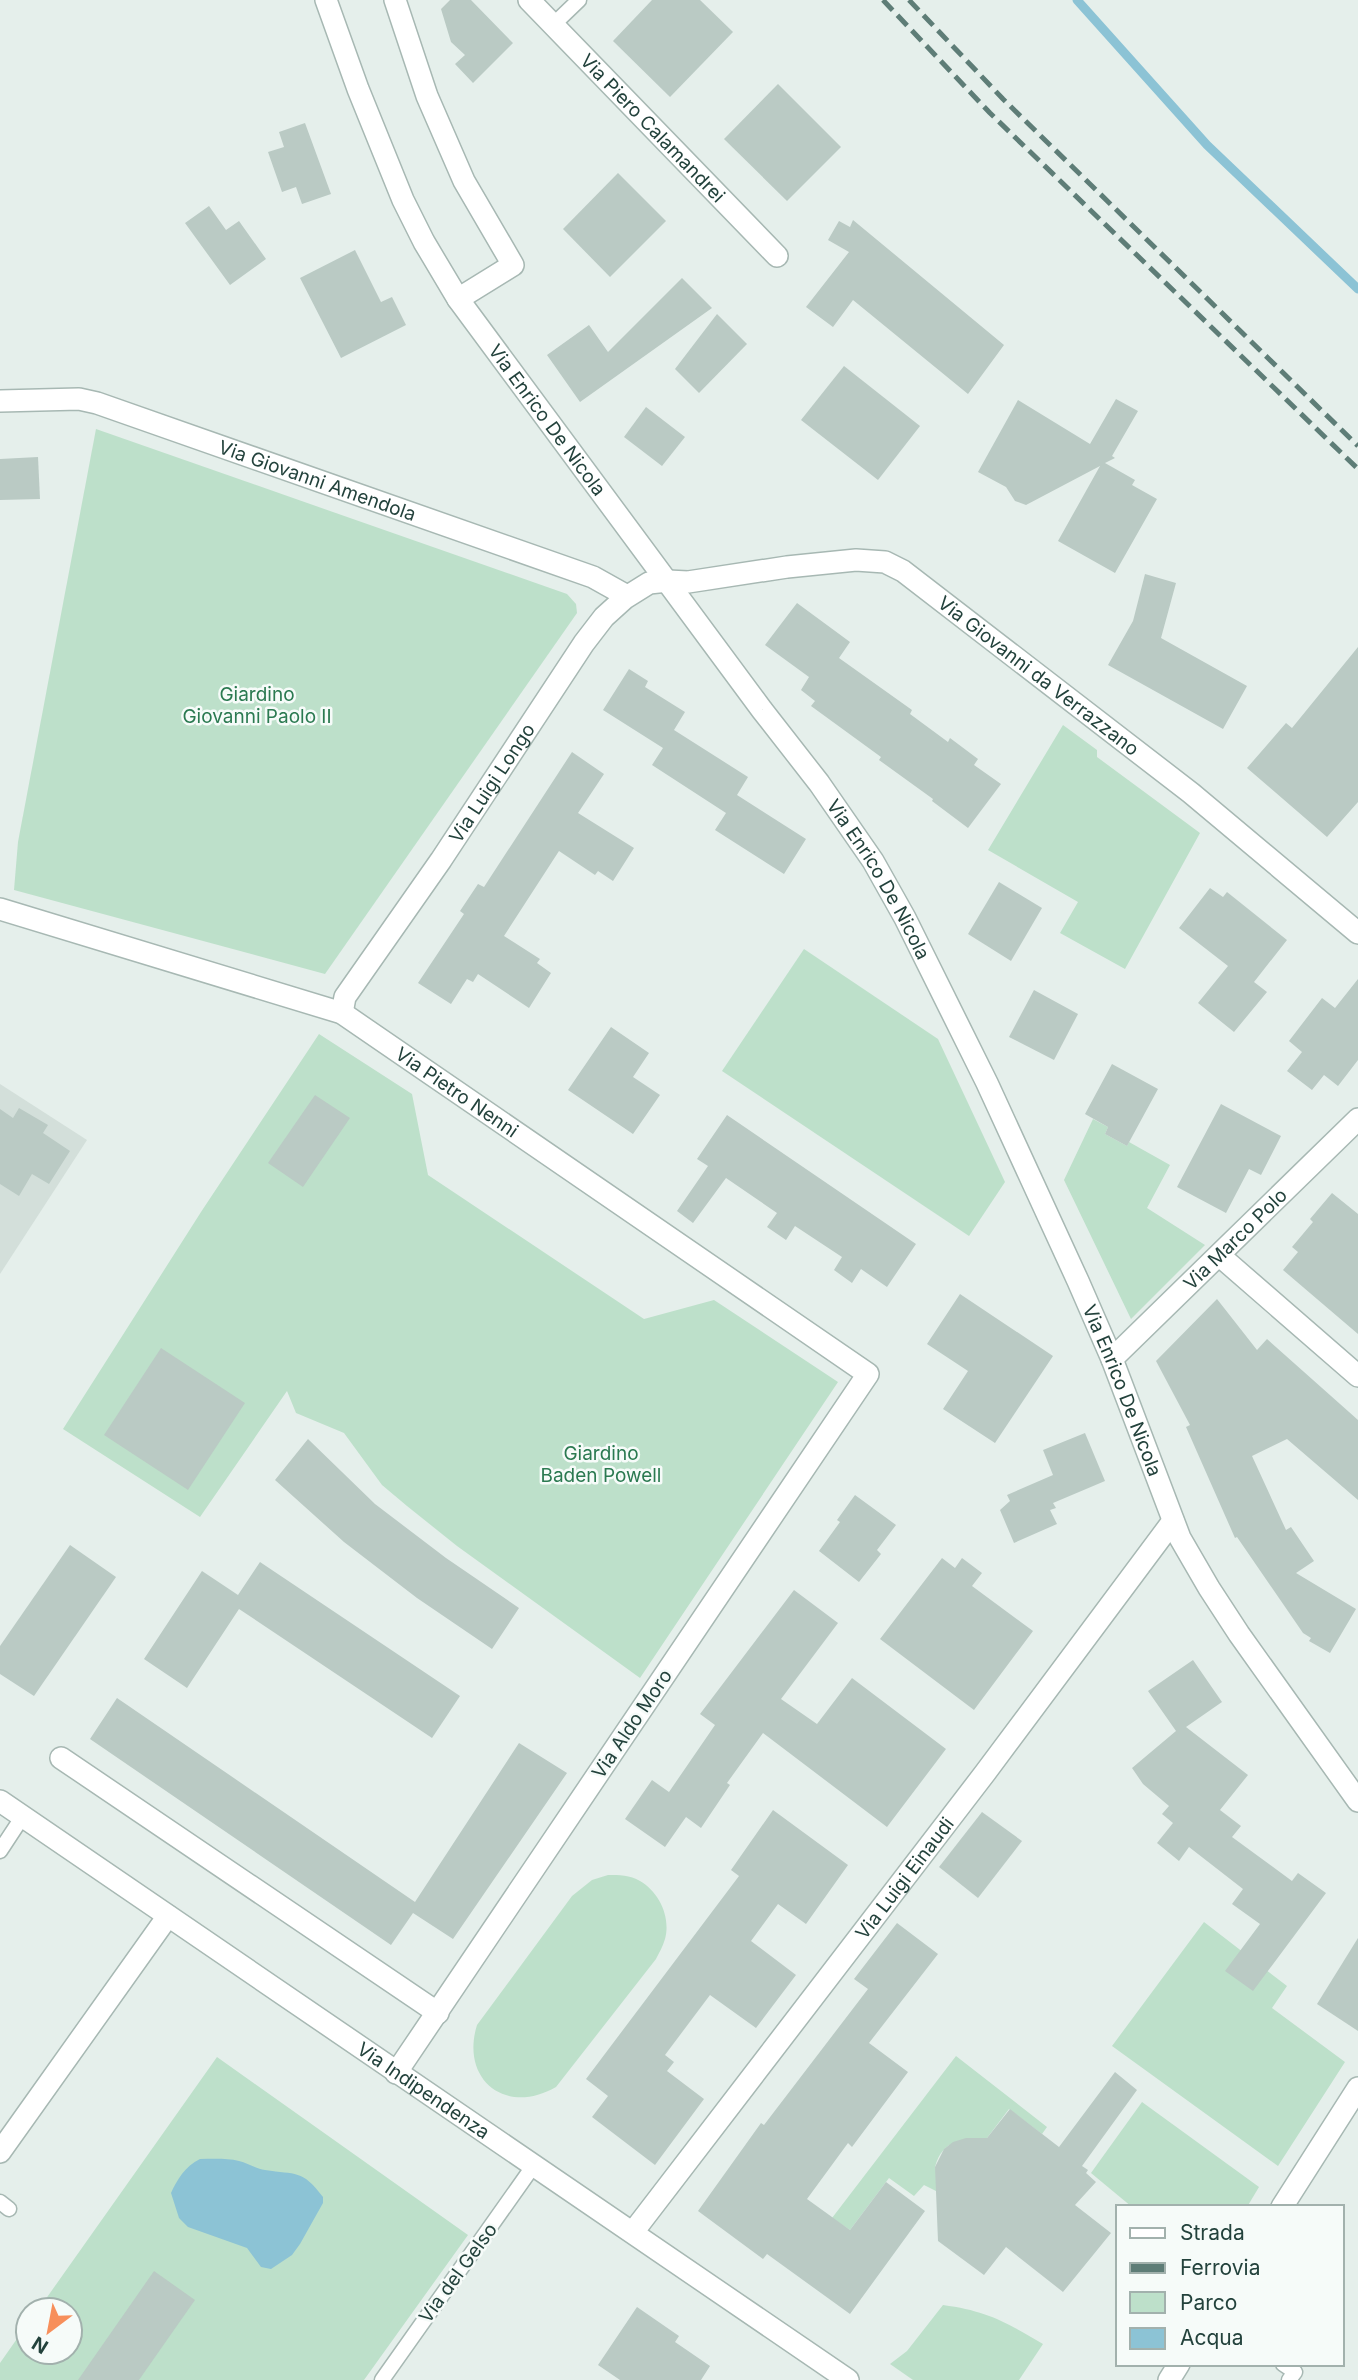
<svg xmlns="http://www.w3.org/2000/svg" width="1358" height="2380" viewBox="0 0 1358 2380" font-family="Inter,sans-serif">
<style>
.built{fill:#d3dfda}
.green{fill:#bde0ca}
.water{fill:#8cc3d5}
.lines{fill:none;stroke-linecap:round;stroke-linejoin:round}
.stream{stroke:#8cc3d5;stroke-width:9}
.building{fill:#bacac4}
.service-casing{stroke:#a7b8b3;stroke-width:17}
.minor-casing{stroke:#a7b8b3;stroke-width:24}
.service{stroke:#fff;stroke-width:14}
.minor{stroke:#fff;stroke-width:21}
.rail{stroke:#5e7d77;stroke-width:5;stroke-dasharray:14 7;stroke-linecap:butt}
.labels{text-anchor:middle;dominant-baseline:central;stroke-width:5;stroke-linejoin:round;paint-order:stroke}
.street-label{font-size:19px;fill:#23423c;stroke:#f6fbf9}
.park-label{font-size:19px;fill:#2b7a51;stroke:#f6fbf9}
</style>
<rect width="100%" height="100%" fill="#e5efeb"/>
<!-- built -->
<polygon class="built" points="0,1084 87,1140 0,1274"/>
<!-- green -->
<g class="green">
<polygon points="96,429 567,594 576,604 577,613 325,974 14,890 18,842"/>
<polygon points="1063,725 1097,750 1097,757 1200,833 1125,969 1060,933 1078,902 988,850"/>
<polygon points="804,949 938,1039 1005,1182 969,1236 722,1071"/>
<polygon points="319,1034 412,1094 428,1175 644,1319 714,1300 838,1382 640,1678 457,1546 407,1506 382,1485 344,1433 296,1413 287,1391 200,1517 63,1429 201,1212"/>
<polygon points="1093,1119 1108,1127 1105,1134 1127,1146 1129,1142 1170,1165 1147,1208 1205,1245 1131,1319 1064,1180"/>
<path d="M608 1875C619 1875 630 1875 640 1881 659 1892 671 1917 665 1939 663 1946 659 1953 656 1959L556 2087C506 2116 460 2080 477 2025L572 1896 592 1880Z"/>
<polygon points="1204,1922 1287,1986 1272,2008 1345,2062 1278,2166 1112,2046"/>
<path d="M956 2056 1047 2127 1042 2134 1009 2109 987 2138C962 2141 943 2138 935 2167L944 2195 924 2185 914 2196 889 2178 850 2230 832 2218Z"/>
<polygon points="217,2057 468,2235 364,2380 0,2380 0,2363 28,2323 28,2352 70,2352 70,2310 38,2310"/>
<polygon points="1142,2102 1259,2187 1247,2207 1132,2207 1091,2173"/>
<path d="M943 2305C987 2311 1006 2322 1043 2344L1019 2380H913L890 2364 907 2351Z"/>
</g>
<!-- water -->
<path class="water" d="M200 2159C212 2159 227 2158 239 2161 248 2163 256 2169 265 2170 296 2175 302 2169 323 2197V2203L300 2244 292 2255 271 2269 261 2267 247 2248 188 2227 179 2218 171 2193C177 2180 185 2166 200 2159Z"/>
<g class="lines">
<!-- stream -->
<polyline class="stream" points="1077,0 1207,145 1358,289"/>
</g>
<!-- building -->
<g class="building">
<polygon points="450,0 471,0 513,43 473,83 455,64 465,55 451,42 441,9"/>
<polygon points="652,0 700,0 733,32 670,97 613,41"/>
<polygon points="778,84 841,147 787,201 724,139"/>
<polygon points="305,123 331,194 302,204 296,187 282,192 268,152 284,147 279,132"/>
<polygon points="618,173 666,221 610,277 563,229"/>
<polygon points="209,206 226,230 239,221 266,259 230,285 185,223"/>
<polygon points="853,220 1004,345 968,394 853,300 833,327 806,307 849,252 828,240 839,221 850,227"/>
<polygon points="355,250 381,302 392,297 406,325 341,358 300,278"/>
<polygon points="682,278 712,308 580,402 547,355 589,325 608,352"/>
<polygon points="717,314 747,344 699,393 675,369"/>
<polygon points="844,366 920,426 878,480 801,420"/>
<polygon points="1116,399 1138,411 1112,456 1115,458 1105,463 1135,480 1132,485 1157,499 1115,573 1058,541 1100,466 1026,505 1015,501 1006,487 978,472 1018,400 1090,444"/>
<polygon points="646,407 685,437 662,466 624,437"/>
<polygon points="38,457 40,499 0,500 0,459"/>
<polygon points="1145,574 1176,583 1161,638 1247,686 1223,729 1108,665 1133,621"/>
<polygon points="797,603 850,642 839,658 912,710 910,714 948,742 950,738 978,759 974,765 1001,784 968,828 932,801 933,799 879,760 881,757 811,706 815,701 801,690 809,677 765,645"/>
<polygon points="1358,647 1358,802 1327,837 1247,768 1286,723 1292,728"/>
<polygon points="629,669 648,681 645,687 685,712 674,730 748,777 737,795 806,839 784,874 715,830 726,813 652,765 663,748 603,710"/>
<polygon points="572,752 604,774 578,813 634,848 613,881 598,871 595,875 559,851 504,936 540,959 537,963 551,973 529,1008 478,974 473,982 467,979 451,1004 418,983 464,914 460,911 478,884 484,887"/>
<polygon points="999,882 1042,908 1011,961 968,934"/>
<polygon points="1210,888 1223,897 1227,892 1287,940 1254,982 1267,992 1234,1032 1198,1003 1228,966 1179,928"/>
<polygon points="1358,979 1358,1060 1338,1086 1324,1075 1312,1090 1287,1071 1302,1052 1289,1041 1322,998 1335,1008"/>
<polygon points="1034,990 1078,1014 1054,1060 1009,1037"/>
<polygon points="611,1027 649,1053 633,1077 660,1095 633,1134 568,1090"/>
<polygon points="1112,1064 1158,1089 1127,1146 1105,1134 1108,1127 1085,1114"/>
<polygon points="315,1095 350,1118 303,1187 268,1163"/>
<polygon points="1221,1104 1281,1136 1261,1175 1249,1169 1226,1213 1177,1187"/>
<polygon points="19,1108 48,1125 43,1133 70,1151 49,1184 32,1174 19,1196 0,1184 0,1109 13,1118"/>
<polygon points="727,1115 916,1244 887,1287 861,1269 852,1283 834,1270 842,1257 795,1226 786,1240 767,1227 777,1213 726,1178 693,1223 677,1211 708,1166 697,1159"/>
<polygon points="1332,1193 1358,1214 1358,1334 1283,1270 1298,1252 1292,1247 1313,1222 1310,1219"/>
<polygon points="960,1294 1053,1356 995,1443 943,1409 968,1371 927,1344"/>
<polygon points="1217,1299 1257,1350 1267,1339 1358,1420 1358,1500 1287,1439 1252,1456 1286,1530 1291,1527 1314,1561 1296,1573 1356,1609 1330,1653 1309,1641 1311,1638 1303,1633 1237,1537 1235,1538 1186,1427 1190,1425 1156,1361"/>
<polygon points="161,1348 245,1403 188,1490 104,1435"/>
<polygon points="1085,1433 1105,1481 1053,1503 1056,1508 1050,1510 1057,1524 1014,1543 1000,1510 1010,1501 1007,1495 1053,1475 1043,1450"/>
<polygon points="308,1439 375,1504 446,1558 519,1608 492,1649 417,1598 344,1542 275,1480"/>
<polygon points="855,1495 896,1525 877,1550 881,1554 859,1582 819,1551 840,1522 837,1520"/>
<polygon points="70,1545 116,1577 34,1696 0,1674 0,1646"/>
<polygon points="942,1558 955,1568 962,1558 982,1573 972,1586 1033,1631 974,1710 880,1639"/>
<polygon points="260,1562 460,1696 432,1738 239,1609 187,1688 144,1659 202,1571 238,1595"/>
<polygon points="794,1590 838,1623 781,1699 817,1724 852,1678 946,1749 887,1827 763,1733 727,1783 730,1785 701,1828 686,1817 665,1847 625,1819 652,1780 669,1792 715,1725 700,1714"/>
<polygon points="1193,1660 1222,1702 1186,1727 1248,1775 1220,1810 1241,1826 1232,1837 1292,1881 1298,1873 1326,1893 1253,1991 1225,1971 1260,1924 1232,1904 1243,1889 1189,1847 1179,1861 1157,1843 1173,1823 1162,1814 1169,1806 1143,1784 1132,1768 1176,1731 1148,1691"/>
<polygon points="117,1698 415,1902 519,1743 567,1773 453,1939 413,1913 391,1945 90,1739"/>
<polygon points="773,1810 848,1865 806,1924 778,1904 751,1941 796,1975 756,2028 710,1995 665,2055 674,2062 667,2071 704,2099 655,2165 592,2117 608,2096 586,2079 739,1876 731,1870"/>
<polygon points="982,1812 1022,1841 978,1898 939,1867"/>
<polygon points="897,1923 938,1954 869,2043 908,2072 852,2147 848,2143 807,2199 850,2230 886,2182 925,2211 850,2314 767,2254 763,2259 698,2211 761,2123 764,2125 868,1989 854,1979"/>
<polygon points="1358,1938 1358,2031 1317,2004"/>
<polygon points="1115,2072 1137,2090 1082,2166 1088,2170 1086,2173 1096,2182 1075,2205 1111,2233 1063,2292 1006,2247 984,2275 938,2241 935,2167 944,2149 953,2142 966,2138 987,2138 1010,2109 1059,2147"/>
<polygon points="154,2271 195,2300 139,2380 78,2380"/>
<polygon points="637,2307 679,2336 675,2342 710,2366 701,2380 620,2380 598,2365"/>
</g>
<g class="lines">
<!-- service casing -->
<g class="service-casing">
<g id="service">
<polyline points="553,25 579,0"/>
<polyline points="0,1851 23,1816"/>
<polyline points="0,2202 9,2209"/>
<polyline points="1283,2364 1295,2372 1289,2380"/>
<polyline points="382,2380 534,2165"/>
</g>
</g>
<!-- minor casing -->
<g class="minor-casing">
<g id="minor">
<path id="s1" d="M326 0 358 89 403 200 424 242 458 299 762 710 819 783 873 861 905 918 987 1083 1078 1281 1112 1359 1180 1538 1209 1588 1239 1634 1358 1801"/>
<polyline points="395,0 427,96 464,181 513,265 458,299"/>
<path id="s2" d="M529 0 777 256"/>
<path id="s3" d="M0 401 79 399 97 403 593 577 627 596"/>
<path id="s4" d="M0 909 342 1013 868 1374 396 2073"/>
<path id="s5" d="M342 1013 345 997 441 860 584 643 604 617 625 598 649 583 668 581 688 582 787 567 856 560 885 562 903 571 1191 793 1358 933"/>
<polyline points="1220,1256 1358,1376"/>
<path id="s6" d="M1112 1359 1358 1119"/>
<polyline points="61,1758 438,2013"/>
<path id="s7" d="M0 1801 848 2380"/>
<polyline points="0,2152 168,1916"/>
<polyline points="1282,2207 1358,2088"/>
<path id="s8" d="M633 2232 985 1773 1173 1521"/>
<polyline points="1169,2380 1179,2364"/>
</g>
</g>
<!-- service -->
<use href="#service" class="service"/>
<!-- minor -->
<use href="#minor" class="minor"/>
<!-- rail -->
<g class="rail">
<polyline points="883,0 990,113 1358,469"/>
<polyline points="909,0 1003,99 1358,446"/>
</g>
</g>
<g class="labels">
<!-- street labels -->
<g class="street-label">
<text stroke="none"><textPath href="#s2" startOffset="178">Via Piero Calamandrei</textPath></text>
<text stroke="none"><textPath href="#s1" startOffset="478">Via Enrico De Nicola</textPath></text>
<text stroke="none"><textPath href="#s3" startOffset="331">Via Giovanni Amendola</textPath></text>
<text stroke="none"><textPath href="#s5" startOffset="962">Via Giovanni da Verrazzano</textPath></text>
<text stroke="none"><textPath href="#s5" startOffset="276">Via Luigi Longo</textPath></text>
<text stroke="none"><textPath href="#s1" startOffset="1045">Via Enrico De Nicola</textPath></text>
<text stroke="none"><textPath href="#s4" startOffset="497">Via Pietro Nenni</textPath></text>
<text stroke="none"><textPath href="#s6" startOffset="172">Via Marco Polo</textPath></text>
<text stroke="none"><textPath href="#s1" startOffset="1612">Via Enrico De Nicola</textPath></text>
<text transform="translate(632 1724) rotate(-56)">Via Aldo Moro</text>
<text stroke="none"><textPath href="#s8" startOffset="446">Via Luigi Einaudi</textPath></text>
<text stroke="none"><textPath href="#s7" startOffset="513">Via Indipendenza</textPath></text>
<text transform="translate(458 2273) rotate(-54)">Via del Gelso</text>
</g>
<!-- park labels -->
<g class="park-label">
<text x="257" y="694">Giardino<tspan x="257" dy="22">Giovanni Paolo II</tspan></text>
<text x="601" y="1453">Giardino<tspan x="601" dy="22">Baden Powell</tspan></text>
</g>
</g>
<!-- legend -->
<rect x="1116" y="2205" width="228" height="161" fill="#f6fbf9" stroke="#a2b1ad" stroke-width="2"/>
<rect x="1130" y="2228" width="35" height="10" fill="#ffffff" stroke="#a2b1ad" stroke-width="2"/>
<text x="1180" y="2240" font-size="21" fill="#23423c">Strada</text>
<rect x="1130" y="2263" width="35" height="10" fill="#5e7d77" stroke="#a2b1ad" stroke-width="2"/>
<text x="1180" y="2275" font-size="21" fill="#23423c">Ferrovia</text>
<rect x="1130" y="2292" width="35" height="21" fill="#bde0ca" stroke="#a2b1ad" stroke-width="2"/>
<text x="1180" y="2310" font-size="21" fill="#23423c">Parco</text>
<rect x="1130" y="2328" width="35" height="21" fill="#8cc3d5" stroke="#a2b1ad" stroke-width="2"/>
<text x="1180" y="2345" font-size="21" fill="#23423c">Acqua</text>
<!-- north arrow -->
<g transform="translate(49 2331) rotate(212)"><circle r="33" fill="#f6fbf9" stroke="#a2b1ad" stroke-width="2"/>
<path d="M0-5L12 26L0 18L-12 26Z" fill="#f78f5b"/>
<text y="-10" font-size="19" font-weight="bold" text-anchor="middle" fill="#23423c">N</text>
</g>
</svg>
